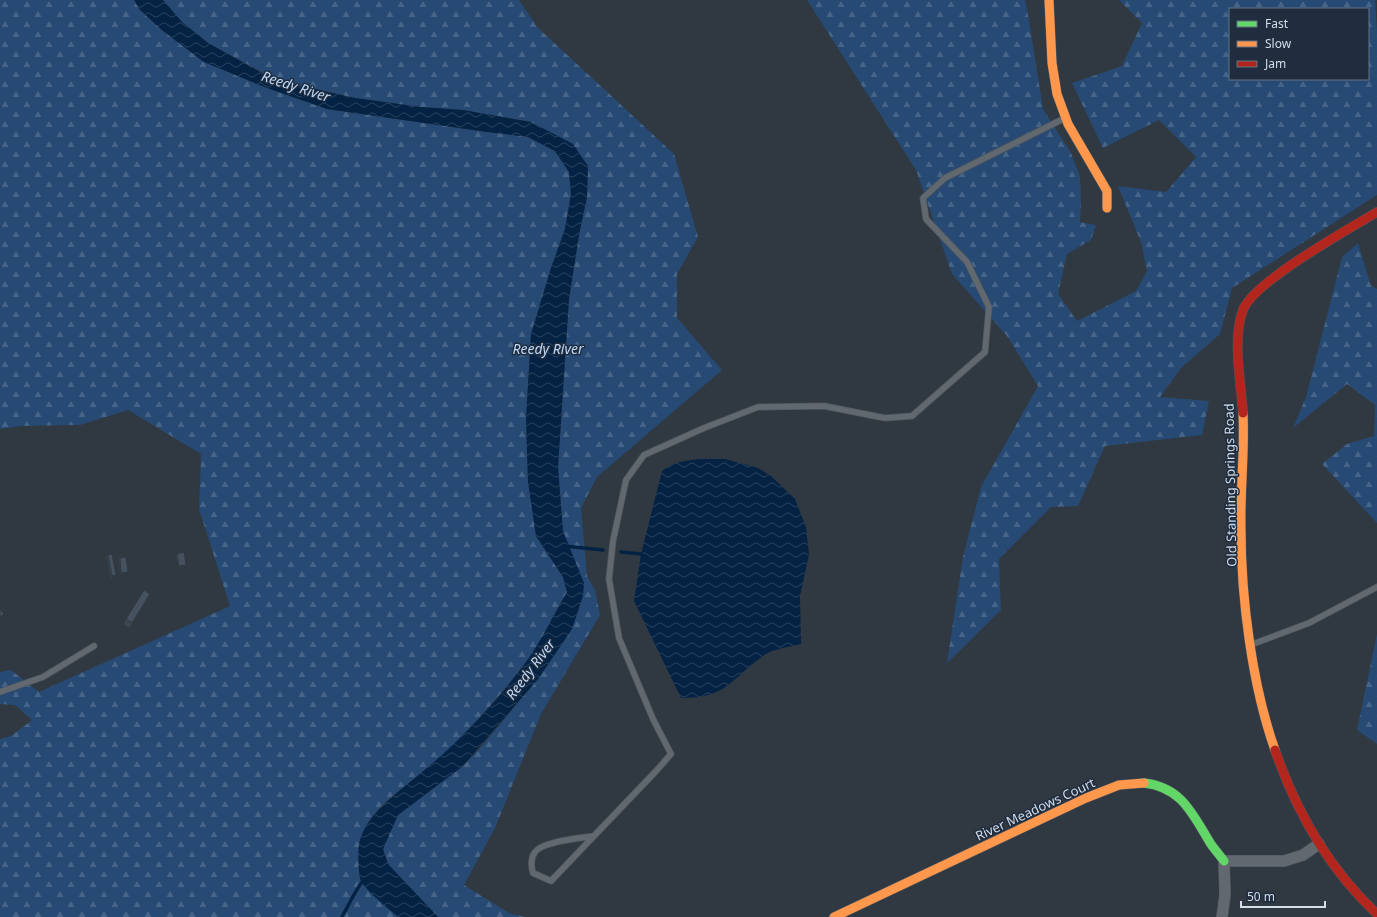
<svg xmlns="http://www.w3.org/2000/svg" width="1377" height="917" viewBox="0 0 1377 917" font-family="'Noto Sans',sans-serif">
<style>
.forest{fill:url(#forest-firs);fill-rule:evenodd}
.water{fill:url(#water-waves)}
.lines{fill:none;stroke-linecap:round;stroke-linejoin:round}
.stream{stroke:#042344;stroke-width:3.5}
.lane-casing{stroke:#4e555e;stroke-width:7}
.street-casing{stroke:#4e555e;stroke-width:12}
.fast-casing{stroke:#4e555e;stroke-width:10}
.slow-casing{stroke:#4e555e;stroke-width:10}
.jam-casing{stroke:#4e555e;stroke-width:10}
.lane{stroke:#61686f;stroke-width:5.5}
.street{stroke:#61686f;stroke-width:11}
.fast{stroke:#63d668;stroke-width:9}
.slow{stroke:#ff974d;stroke-width:9}
.jam{stroke:#b3261e;stroke-width:9}
.wall{fill:#3b4652}
.shaded-wall{fill:#303942}
.building{fill:#45515f;stroke:#303942}
.labels{text-anchor:middle;dominant-baseline:central;stroke-width:3;stroke-linejoin:round;paint-order:stroke}
.street-label{font-size:13px;fill:#d4dde9;stroke:#1f2d3f}
.water-label{font-size:14px;font-style:italic;fill:#bfd8f7;stroke:#1f2d3f}
</style>
<defs>
<pattern id="forest-firs" width="22" height="20" patternUnits="userSpaceOnUse"><rect width="22" height="20" fill="#264a74"/><path d="M5 1l3.5 6h-7zM16 11l3.5 6h-7z" fill="#456488"/></pattern>
<pattern id="water-waves" width="16" height="10" patternUnits="userSpaceOnUse"><rect width="16" height="10" fill="#042344"/><path d="M0 5q4-4 8 0t8 0" fill="none" stroke="#28425f"/></pattern>
</defs>
<rect width="100%" height="100%" fill="#303841"/>
<!-- forest -->
<g class="forest">
<path d="M0 0H134L140 10 163 31 204 62 267 88 327 109 487 132 528 137 555 151 569 172 571 194 565 229 551 268 531 334 526 419 528 482 536 536 563 577 567 592C554 613 544 637 529 658 504 692 475 723 445 754 420 780 381 796 364 830 356 845 359 865 361 881L398 917H0V739L11 736 32 720 15 705 0 704V672L11 670 39 692 230 606 199 509 201 454 128 410 80 425 21 426 0 429Z"/>
<polygon points="163,0 519,0 537,27 674,154 698,237 677,274 677,318 722,370 597,477 581,508 587,576 595,590 600,615 541,714 495,828 464,885 509,913 525,917 438,917 388,864 383,849 398,815 463,766 481,747 538,679 572,629 569,547 563,531 558,467 569,299 579,235 587,197 588,166 531,122 463,110 421,107 355,98 276,80 208,43 182,22"/>
<path d="M807 0H1025L1029 20 1043 109 1071 153 1080 177 1081 203 1080 222 1096 225 1091 240 1067 254 1058 294 1077 321 1136 291 1147 271 1141 242 1118 186 1166 192 1196 157 1159 120 1103 148 1072 83 1122 66 1142 23 1119 0H1375L1377 31V195L1232 288 1220 334 1181 368 1160 397 1209 401 1202 435 1105 446 1078 506 1051 507 999 559 1001 610 947 663 963 557 981 487 1038 386 1007 336 952 274 916 170ZM1230 9H1368V79H1230Z"/>
<polygon points="1358,243 1371,286 1377,289 1377,523 1322,464 1347,444 1374,436 1375,405 1347,384 1293,428 1306,397 1342,257"/>
<polygon points="1377,634 1377,744 1357,730"/>
</g>
<!-- water -->
<g class="water">
<path d="M134 0H163L182 22 208 43 275 80 355 98 421 107 463 110 531 122 573 144 588 166 587 197 579 235 569 299 558 467 563 531 584 583 583 596 572 629 538 679 463 766 398 815 383 849 388 864 438 917H398C389 909 366 891 361 881 358 874 358 852 359 845 363 819 391 798 410 782 455 746 495 705 529 658 543 637 555 613 567 592L563 577 536 536 528 482 526 419 531 334 551 268 565 229 571 194 569 172 555 151 528 137 487 132 327 109 267 88 204 62 163 31 140 10Z"/>
<path d="M725 459 758 468 771 476 795 499 806 527 809 555 800 596 801 644C789 647 772 649 763 656 729 680 728 698 681 698L634 601 641 554 662 471C679 457 704 459 725 459Z"/>
</g>
<g class="lines">
<!-- stream -->
<g class="stream">
<polyline points="564,546 603,550"/>
<polyline points="621,552 641,554"/>
<path d="M342 917C346 910 360 881 365 879"/>
</g>
<!-- lane casing -->
<g class="lane-casing">
<g id="lane">
<polyline points="1253,644 1309,623 1377,587"/>
<polyline points="0,692 43,677 94,646"/>
<path d="M594 836C581 838 543 841 535 852 530 859 531 866 533 873L551 881 657 770 671 754 653 719 619 638 609 579 613 541 626 480 644 455 704 428 758 407 824 406 885 418 912 416 985 352 989 307 967 262 926 219 923 198 945 178 1065 118"/>
</g>
</g>
<!-- street casing -->
<g class="street-casing">
<polyline id="street" points="1222,917 1225,895 1224,861 1284,861 1303,855 1319,844"/>
</g>
<!-- fast casing -->
<g class="fast-casing">
<path id="fast" d="M1144 783C1181 787 1192 813 1209 841 1213 848 1219 854 1224 861"/>
</g>
<!-- slow casing -->
<g class="slow-casing">
<g id="slow">
<polyline points="1049,0 1052,63 1057,94 1068,124 1107,191 1107,208"/>
<path d="M1243 413C1245 451 1240 490 1241 528 1241 598 1252 685 1275 750"/>
<polyline points="834,917 1086,798 1119,785 1144,783"/>
</g>
</g>
<!-- jam casing -->
<g class="jam-casing">
<g id="jam">
<path d="M1243 413C1241 383 1232 338 1243 310 1253 282 1349 229 1377 212"/>
<path d="M1275 750C1296 811 1329 869 1377 914"/>
</g>
</g>
<!-- lane -->
<use href="#lane" class="lane"/>
<!-- street -->
<use href="#street" class="street"/>
<!-- fast -->
<use href="#fast" class="fast"/>
<!-- slow -->
<use href="#slow" class="slow"/>
<!-- jam -->
<use href="#jam" class="jam"/>
</g>
<!-- wall -->
<g class="wall">
<polygon points="177,554 185,567 179,568 176,556"/>
<polygon points="108,555 115,578 111,579 107,557"/>
<polygon points="120,558 128,572 127,574 120,575 119,560"/>
<polygon points="148,599 130,628 124,624 126,619"/>
</g>
<!-- shaded-wall -->
<g class="shaded-wall">
<polygon points="186,565 185,567 179,568 179,566"/>
<polygon points="128,572 127,574 120,575 121,573"/>
<polygon points="116,575 115,578 111,579 112,576"/>
<polygon points="150,594 148,599 130,628 132,623"/>
<polygon points="4,614 2,619 0,620 0,617"/>
</g>
<!-- building -->
<g class="building">
<polygon points="184,552 186,565 179,566 177,554"/>
<polygon points="112,554 116,575 112,576 108,555"/>
<polygon points="126,557 128,572 121,573 120,558"/>
<polygon points="144,590 150,594 132,623 126,619"/>
<polygon points="0,609 4,614 0,617"/>
</g>
<g class="labels">
<!-- street labels -->
<g class="street-label">
<text transform="translate(1230 485) rotate(-91)">Old Standing Springs Road</text>
<text transform="translate(1035 809) rotate(-25)">River Meadows Court</text>
</g>
<!-- water labels -->
<g class="water-label">
<text transform="translate(296 86) rotate(18)">Reedy River</text>
<text x="548" y="348">Reedy River</text>
<text transform="translate(530 669) rotate(-53)">Reedy River</text>
</g>
</g>
<!-- legend -->
<rect x="1229" y="8" width="140" height="72" fill="#1f2d3f" stroke="#677383"/>
<rect x="1237" y="21" width="20" height="6" fill="#63d668" stroke="#677383"/>
<text x="1265" y="28" font-size="12" fill="#d4dde9">Fast</text>
<rect x="1237" y="41" width="20" height="6" fill="#ff974d" stroke="#677383"/>
<text x="1265" y="48" font-size="12" fill="#d4dde9">Slow</text>
<rect x="1237" y="61" width="20" height="6" fill="#b3261e" stroke="#677383"/>
<text x="1265" y="68" font-size="12" fill="#d4dde9">Jam</text>
<!-- scale -->
<path d="M1241 901v6h84v-6" fill="none" stroke="#d4dde9" stroke-width="2"/>
<text x="1247" y="901" font-size="12" fill="#d4dde9" stroke="#1f2d3f" stroke-width="3" paint-order="stroke">50 m</text>
</svg>
